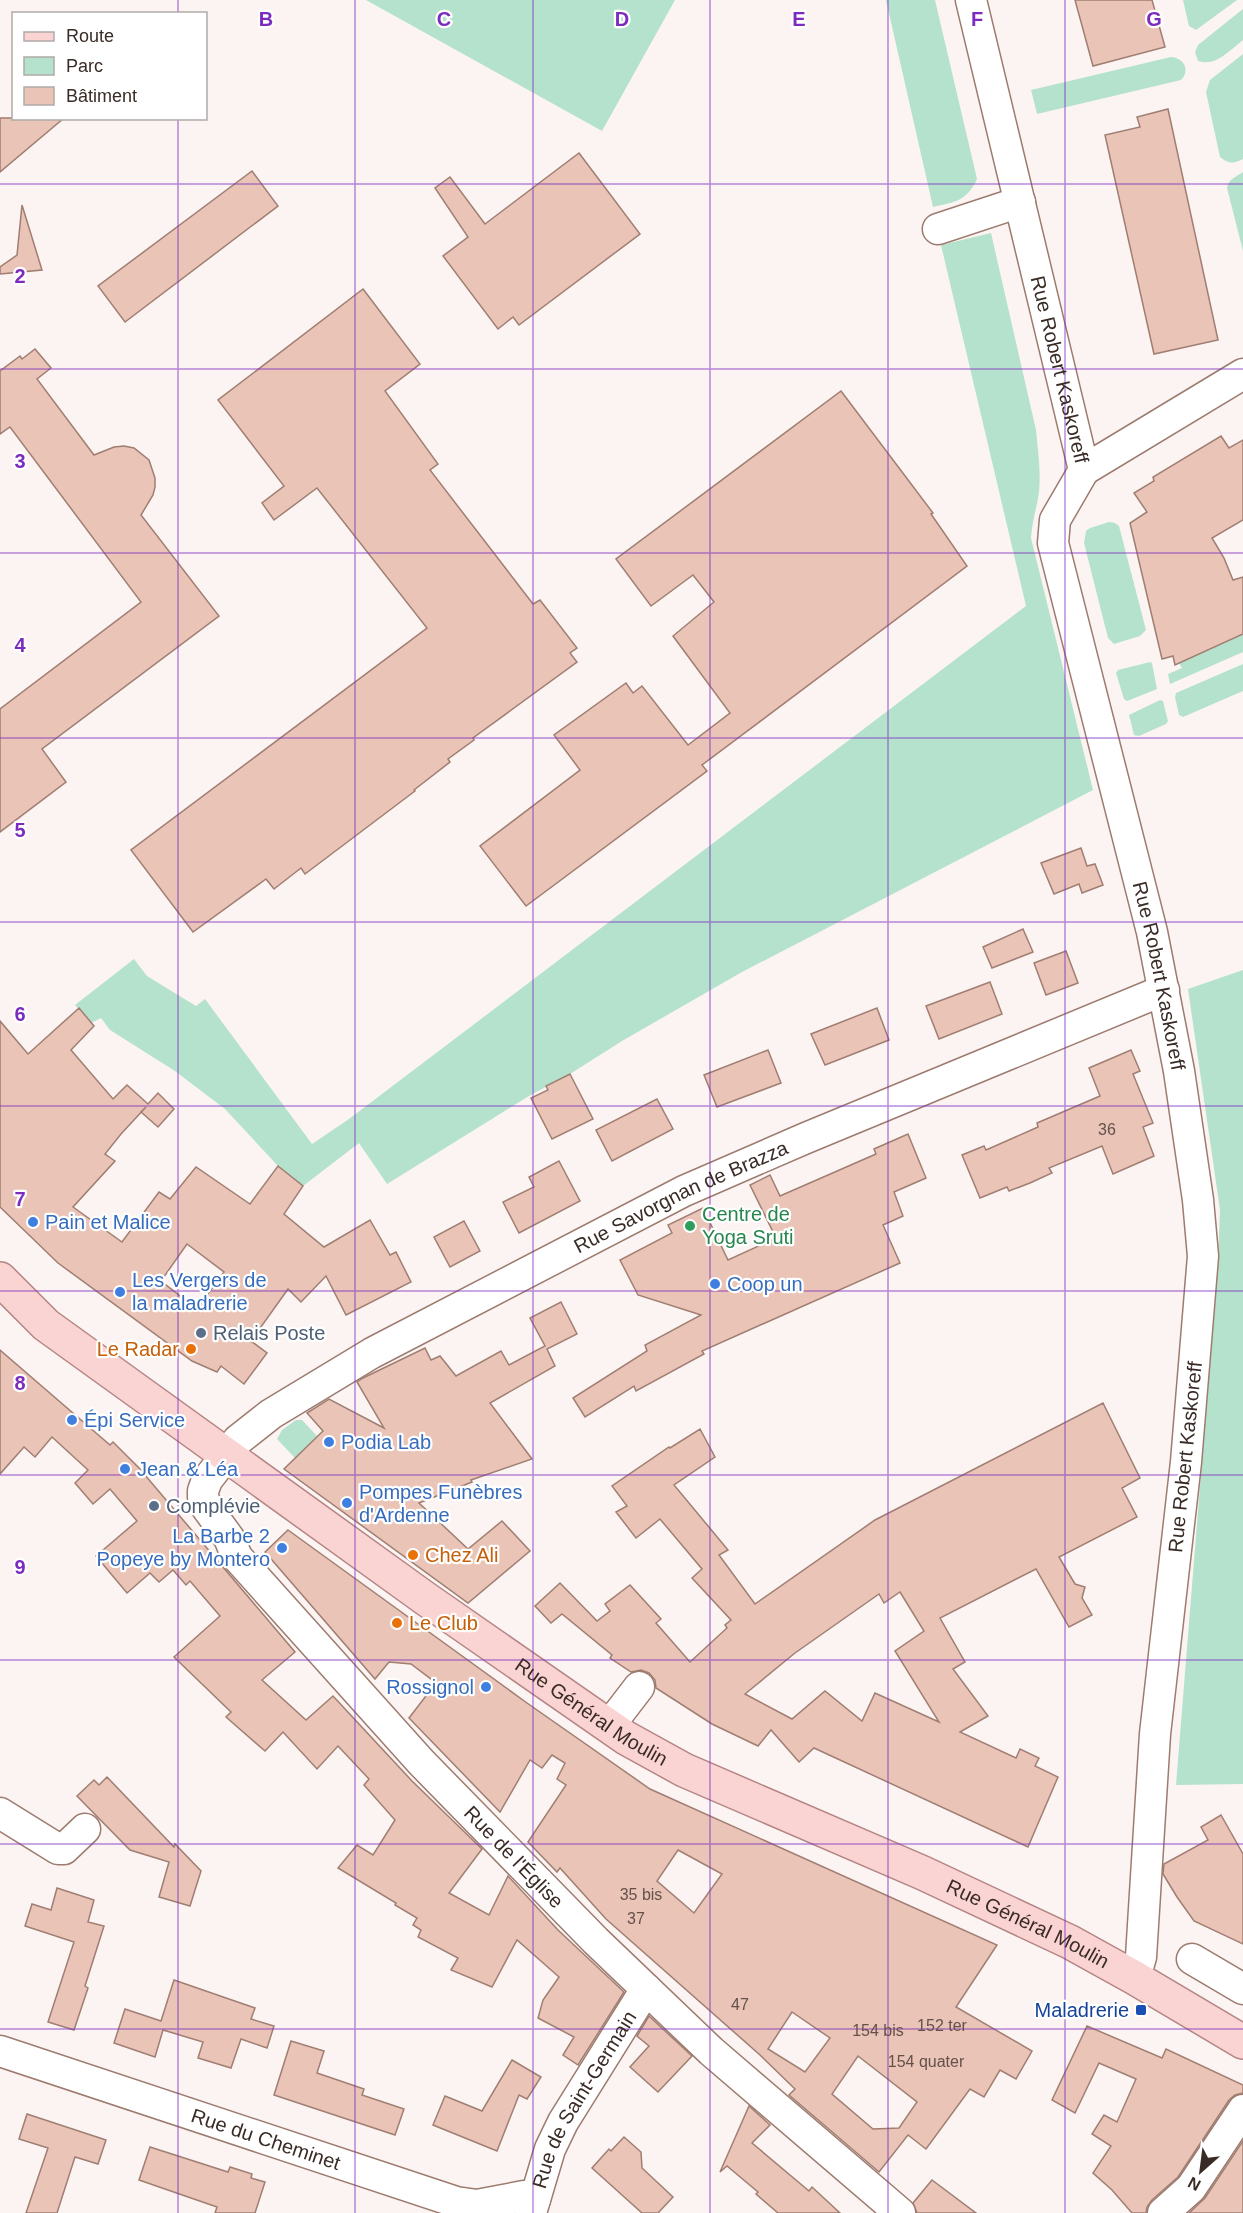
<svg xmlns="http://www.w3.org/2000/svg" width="1243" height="2213" viewBox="0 0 1243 2213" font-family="Arial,sans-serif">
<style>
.green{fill:#b5e2cc}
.building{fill:#e9c4b7;stroke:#a07e72;stroke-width:1.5;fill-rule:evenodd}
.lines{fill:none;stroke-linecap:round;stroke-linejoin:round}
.minor-casing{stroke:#9d7b6f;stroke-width:33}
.major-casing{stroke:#b48584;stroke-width:36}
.minor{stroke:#fff;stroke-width:30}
.major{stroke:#fad3d3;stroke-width:33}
.grid{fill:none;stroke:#7b2cbf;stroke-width:1.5;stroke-opacity:0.55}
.shop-dot{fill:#3f7fe0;stroke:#fff;stroke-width:2}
.leisure-dot{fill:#2e9e5b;stroke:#fff;stroke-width:2}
.service-dot{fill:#5c6f8a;stroke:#fff;stroke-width:2}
.food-dot{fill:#e8710a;stroke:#fff;stroke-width:2}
.transit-dot{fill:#1a4fb4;stroke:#fff;stroke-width:2}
.labels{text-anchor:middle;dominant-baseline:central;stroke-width:4.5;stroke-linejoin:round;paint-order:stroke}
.number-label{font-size:16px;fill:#65514a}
.street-label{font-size:20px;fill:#392b26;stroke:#fff}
.leisure-label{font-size:20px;fill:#27864d;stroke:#fff;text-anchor:start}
.shop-label{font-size:20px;fill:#366cbe;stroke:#fff;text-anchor:start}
.service-label{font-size:20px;fill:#4e5e75;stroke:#fff;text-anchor:start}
.food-label{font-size:20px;fill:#c56008;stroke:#fff;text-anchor:start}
.transit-label{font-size:20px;fill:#164399;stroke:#fff;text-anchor:end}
.grid-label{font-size:20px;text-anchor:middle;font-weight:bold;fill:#7b2cbf;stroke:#fff;stroke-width:4.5;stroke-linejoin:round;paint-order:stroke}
</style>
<rect width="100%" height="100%" fill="#fcf4f2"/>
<!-- green -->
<g class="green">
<polygon points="366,0 675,0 602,131"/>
<path d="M886 0H935L977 179C967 201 955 202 933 207Z"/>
<polygon points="1183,0 1237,0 1196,30 1189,26"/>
<path d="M1243 9V40C1230 50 1216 67 1198 61L1195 52 1198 45Z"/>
<path d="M1243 54V159C1233 164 1229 164 1220 157L1206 92 1210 80Z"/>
<path d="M1171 57C1183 58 1191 69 1181 80L1037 114 1031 90Z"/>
<path d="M1243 172V251L1227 188C1228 179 1236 177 1243 172Z"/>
<path d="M991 233 1036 430C1038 451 1041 471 1039 492 1037 507 1032 522 1031 538L1093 790 742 972 622 1041 570 1074 529 1096 387 1184 359 1143 303 1186 278 1166 225 1109 175 1071 110 1030 101 1018 91 1023 75 1005 134 959 147 976 196 1006 205 999 312 1144 349 1119 1026 606 941 245Z"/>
<polygon points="1109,522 1115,523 1119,526 1146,630 1140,636 1114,644 1108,638 1084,543 1086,531 1090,528"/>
<polygon points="1243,634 1243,652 1170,684 1168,674 1182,668 1179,663"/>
<polygon points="1150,662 1152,663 1157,689 1127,701 1124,699 1116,673 1118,670"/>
<polygon points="1243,664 1243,691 1183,717 1179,715 1175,697 1176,693"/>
<polygon points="1160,700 1163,701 1168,721 1166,724 1139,736 1134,735 1129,715"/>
<polygon points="1243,970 1243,1784 1176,1785 1218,1262 1220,1210 1188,989"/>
<polygon points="296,1420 302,1420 317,1436 295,1458 277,1439 282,1430"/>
</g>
<!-- building -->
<g class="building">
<polygon points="1075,0 1152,0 1165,47 1093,66"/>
<polygon points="1168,109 1218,340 1154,354 1105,135 1140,127 1137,117"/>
<polygon points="0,118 64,118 0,172"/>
<polygon points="579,153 640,234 519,325 513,317 498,329 443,256 468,237 435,188 450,177 485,224"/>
<polygon points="252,171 278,206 125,322 98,286"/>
<polygon points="22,205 42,270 0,274 0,267 17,255"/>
<polygon points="363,289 420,364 385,391 438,464 430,470 533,604 540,600 577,648 570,653 577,662 473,738 474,740 448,759 450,762 414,790 415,791 305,874 301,868 274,889 266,879 193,932 131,850 427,628 317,488 274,520 262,503 284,486 218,400"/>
<polygon points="35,349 51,368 37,379 94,455 114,447 124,446 134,448 149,460 155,478 155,487 153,495 141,515 219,616 42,749 66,782 0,832 0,709 141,602 10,427 0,434 0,371 20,356 22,359"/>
<polygon points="841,391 933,513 931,514 967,566 702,765 707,771 526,906 480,846 580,770 554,735 626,683 633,693 642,686 688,745 730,713 673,636 714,602 693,575 651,606 616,559"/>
<polygon points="1221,436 1229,448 1243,440 1243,520 1212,538 1224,558 1233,580 1243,577 1243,634 1175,665 1173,656 1162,659 1130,523 1147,512 1134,493 1154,481 1153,477"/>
<polygon points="1081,848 1087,866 1095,864 1103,885 1082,893 1079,884 1054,894 1041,863"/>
<polygon points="1023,929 1033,952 992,968 983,947"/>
<polygon points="1066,951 1078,983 1046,995 1034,963"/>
<polygon points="990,982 1002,1014 939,1039 926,1006"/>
<path d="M79 1008 94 1026 71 1050 113 1099 127 1085 148 1104 158 1093 174 1109 158 1127 141 1112 146 1107 121 1134 105 1154 115 1161 73 1207 122 1242 159 1192 170 1199 196 1167 250 1204 278 1166 303 1186 284 1214 324 1247 370 1220 390 1255 396 1252 411 1282 346 1315 326 1276 301 1302 288 1289 251 1341 267 1353 244 1384 221 1366 217 1372 192 1361 58 1263 0 1207V1021L28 1054ZM187 1244 224 1272 197 1309 161 1281Z"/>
<polygon points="877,1008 889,1040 825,1065 811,1034"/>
<polygon points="768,1050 781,1083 717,1107 704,1075"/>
<polygon points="1131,1050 1140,1071 1133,1074 1153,1123 1143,1127 1154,1156 1113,1174 1102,1146 1049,1168 1052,1173 1030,1183 1009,1191 1007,1187 980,1198 962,1155 984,1146 986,1150 1038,1127 1037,1123 1100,1096 1089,1068"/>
<polygon points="570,1074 593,1119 552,1139 531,1098 548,1090 546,1086"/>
<polygon points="657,1099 673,1129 612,1161 596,1130"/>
<polygon points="908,1134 926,1178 894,1192 903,1216 883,1225 900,1263 702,1351 704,1354 636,1391 634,1386 585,1417 573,1398 647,1351 645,1345 701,1315 638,1295 620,1260 672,1233 668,1225 703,1208 728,1260 776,1238 750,1185 770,1175 780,1196 876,1154 874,1149"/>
<polygon points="559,1161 580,1201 519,1233 503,1202 534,1187 529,1177"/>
<polygon points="464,1221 480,1251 450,1267 434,1237"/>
<polygon points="561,1302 577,1334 547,1349 555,1366 490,1403 532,1459 471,1480 472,1482 419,1503 468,1549 502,1521 530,1551 468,1603 284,1469 323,1431 307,1413 329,1399 384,1428 357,1382 363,1378 425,1348 431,1360 440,1356 456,1376 501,1351 509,1365 545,1346 530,1318"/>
<polygon points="0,1350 110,1445 113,1442 139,1468 295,1652 262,1680 306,1720 333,1696 412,1781 482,1849 449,1893 489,1915 508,1876 558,1930 624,1992 578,2065 563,2055 574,2037 538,2018 543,2000 559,1977 517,1940 492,1987 451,1970 458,1958 418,1937 421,1930 413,1925 417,1918 395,1905 396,1903 338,1868 357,1845 373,1855 395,1820 364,1785 369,1779 338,1746 317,1769 283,1732 265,1751 226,1717 231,1712 174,1657 220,1616 190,1581 186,1585 173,1570 159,1582 150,1573 127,1593 96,1556 137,1521 110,1489 93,1504 75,1483 88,1470 52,1437 35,1457 24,1447 0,1474"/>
<path d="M1103 1403 1140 1478 1122 1488 1137 1517 1059 1557 1075 1584 1085 1587 1082 1598 1092 1615 1069 1627 1036 1569 940 1618 965 1662 953 1669 988 1716 960 1732 1016 1758 1020 1749 1039 1758 1035 1766 1058 1777 1028 1847 814 1748 799 1762 771 1730 758 1746 712 1724 656 1688 655 1680 649 1673 641 1670 631 1672 610 1658 612 1655 562 1614 551 1623 535 1606 560 1583 597 1621 610 1611 605 1604 630 1585 661 1619 656 1623 690 1662 727 1628 725 1625 731 1620 692 1578 702 1569 660 1519 636 1538 616 1512 627 1506 612 1486 669 1447 670 1448 700 1429 715 1457 674 1485 728 1550 719 1555 755 1604 875 1520ZM900 1592 924 1631 895 1651 939 1722 875 1693 862 1721 825 1691 792 1719 745 1694 795 1653 879 1594 884 1603Z"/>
<path d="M288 1530 527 1703 650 1789 997 1945 956 2007 1032 2051 1016 2079 1000 2070 984 2097 970 2089 926 2149 908 2135 879 2172 789 2095 795 2089 760 2055 606 1919 560 1868 557 1872 528 1842 566 1785 557 1779 565 1763 552 1755 542 1768 530 1760 500 1812 409 1718 436 1683 411 1664 389 1662 375 1679 265 1552ZM678 1850 722 1874 694 1913 657 1881ZM792 2012 830 2038 805 2072 768 2049ZM858 2056 917 2102 899 2128 873 2129 832 2094Z"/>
<polygon points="107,1777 174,1847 175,1844 201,1871 190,1906 159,1897 169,1862 130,1850 77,1796 94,1780 99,1785"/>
<polygon points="1221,1815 1243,1854 1243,1944 1194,1921 1177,1897 1163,1874 1164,1864 1208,1840 1201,1827"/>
<polygon points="57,1888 94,1900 88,1922 104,1926 85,1986 88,1988 74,2030 48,2022 74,1942 25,1926 32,1904 51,1910"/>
<polygon points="174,1980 255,2008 251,2019 274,2026 267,2048 241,2039 231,2068 198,2058 203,2042 163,2030 155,2057 114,2043 125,2009 161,2021"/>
<polygon points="649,2016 692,2056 658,2092 630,2067 649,2046 637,2036"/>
<polygon points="1087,2026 1162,2058 1166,2049 1243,2085 1243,2093 1235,2095 1229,2100 1178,2177 1152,2200 1147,2207 1146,2213 1132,2213 1112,2190 1093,2173 1111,2146 1092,2134 1104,2115 1117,2122 1136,2079 1099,2063 1075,2113 1052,2100"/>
<polygon points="291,2041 324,2051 317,2073 364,2089 362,2095 404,2109 395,2135 274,2095"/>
<polygon points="512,2060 541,2077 527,2099 519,2095 497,2151 433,2125 445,2096 482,2111"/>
<polygon points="749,2106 770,2125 752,2143 809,2191 812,2187 840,2213 778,2213 756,2194 758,2192 727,2166 720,2172"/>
<polygon points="27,2114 106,2140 98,2164 75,2157 57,2213 26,2213 48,2148 19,2139"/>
<polygon points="624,2137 641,2152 642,2168 673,2197 658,2213 642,2213 592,2168 609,2149 611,2151"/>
<polygon points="1243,2141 1243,2213 1189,2213 1205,2198"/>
<polygon points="150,2147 228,2172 230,2167 252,2174 251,2178 265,2182 255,2213 215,2213 217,2207 139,2180"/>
<polygon points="932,2180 976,2213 917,2213 913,2203"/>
</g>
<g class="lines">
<!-- minor casing -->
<g class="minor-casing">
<g id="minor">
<path id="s1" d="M971 0 1084 470 1055 520 1053 543 1152 932 1179 1071 1198 1200 1203 1256 1186 1462 1155 1734 1141 1957 1135 1978"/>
<polyline points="938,229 1020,202"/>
<polyline points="1084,470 1243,374"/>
<polyline points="609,1726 639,1687"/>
<polyline points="0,1813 58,1849 64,1849 85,1829"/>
<polyline points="1192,1959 1243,1989"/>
<path id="s2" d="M0 2051 456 2202 477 2205 524 2196 535 2199"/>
<path id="s3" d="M531 2213 550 2149 563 2122 646 1989"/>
<path id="s4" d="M900 2213 711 2051 596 1941 421 1762 237 1557 229 1538 207 1508 203 1497V1491L207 1480 238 1440 271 1414 372 1353 684 1191 806 1138 1164 990"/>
<polyline points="1163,2213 1191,2188 1243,2110"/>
</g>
</g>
<!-- major casing -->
<g class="major-casing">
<g id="major">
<path id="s5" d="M0 1279 46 1325 426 1599 626 1738 684 1770 923 1873 1070 1942 1135 1978 1243 2042"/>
</g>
</g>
<!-- minor -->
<use href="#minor" class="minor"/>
<!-- major -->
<use href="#major" class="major"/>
</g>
<!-- grid -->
<path class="grid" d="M178 0V14M355 0V2213M533 0V2213M710 0V2213M888 0V2213M1065 0V2213M178 118V2213M0 184H1243M0 369H1243M0 553H1243M0 738H1243M0 922H1243M0 1106H1243M0 1291H1243M0 1475H1243M0 1660H1243M0 1844H1243M0 2029H1243"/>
<!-- markers -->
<g class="shop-dot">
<circle cx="33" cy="1222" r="6"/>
<circle cx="715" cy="1284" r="6"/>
<circle cx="120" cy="1292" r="6"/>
<circle cx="72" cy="1420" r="6"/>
<circle cx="329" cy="1442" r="6"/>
<circle cx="125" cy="1469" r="6"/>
<circle cx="347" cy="1503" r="6"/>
<circle cx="282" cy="1548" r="6"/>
<circle cx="486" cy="1687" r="6"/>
</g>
<circle class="leisure-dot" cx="690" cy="1226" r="6"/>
<g class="service-dot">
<circle cx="201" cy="1333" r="6"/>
<circle cx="154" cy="1506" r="6"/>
</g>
<g class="food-dot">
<circle cx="191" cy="1349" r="6"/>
<circle cx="413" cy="1555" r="6"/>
<circle cx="397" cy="1623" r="6"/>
</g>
<rect class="transit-dot" x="1135" y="2004" width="12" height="12" rx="3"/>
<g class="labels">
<!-- number labels -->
<g class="number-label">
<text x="1107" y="1129">36</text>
<text x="641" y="1894">35 bis</text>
<text x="636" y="1918">37</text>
<text x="740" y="2004">47</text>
<text x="942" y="2025">152 ter</text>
<text x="878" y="2030">154 bis</text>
<text x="926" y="2061">154 quater</text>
</g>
<!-- street labels -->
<g class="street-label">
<text stroke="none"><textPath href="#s1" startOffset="380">Rue Robert Kaskoreff</textPath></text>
<text stroke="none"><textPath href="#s1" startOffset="1010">Rue Robert Kaskoreff</textPath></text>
<text stroke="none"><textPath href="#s4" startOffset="1578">Rue Savorgnan de Brazza</textPath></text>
<text transform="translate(1185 1457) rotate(-84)">Rue Robert Kaskoreff</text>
<text stroke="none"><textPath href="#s5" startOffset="734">Rue Général Moulin</textPath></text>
<text transform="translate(514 1857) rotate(46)">Rue de l'Église</text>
<text stroke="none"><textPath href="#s5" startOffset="1220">Rue Général Moulin</textPath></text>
<text stroke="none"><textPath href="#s3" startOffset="126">Rue de Saint-Germain</textPath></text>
<text stroke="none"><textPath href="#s2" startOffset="280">Rue du Cheminet</textPath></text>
</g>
<!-- leisure labels -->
<g class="leisure-label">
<text x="702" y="1214">Centre de<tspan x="702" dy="23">Yoga Sruti</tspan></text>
</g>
<!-- shop labels -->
<g class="shop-label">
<text x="45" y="1222">Pain et Malice</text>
<text x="132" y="1280">Les Vergers de<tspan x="132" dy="23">la maladrerie</tspan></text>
<text x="727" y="1284">Coop un</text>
<text x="84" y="1420">Épi Service</text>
<text x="341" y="1442">Podia Lab</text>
<text x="137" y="1469">Jean &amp; Léa</text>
<text x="359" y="1492">Pompes Funèbres<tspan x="359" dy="23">d'Ardenne</tspan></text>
<text x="270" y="1536" text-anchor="end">La Barbe 2<tspan x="270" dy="23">Popeye by Montero</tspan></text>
<text x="474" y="1687" text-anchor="end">Rossignol</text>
</g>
<!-- service labels -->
<g class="service-label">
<text x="213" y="1333">Relais Poste</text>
<text x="166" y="1506">Complévie</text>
</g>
<!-- food labels -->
<g class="food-label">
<text x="179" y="1349" text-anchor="end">Le Radar</text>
<text x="425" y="1555">Chez Ali</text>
<text x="409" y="1623">Le Club</text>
</g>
<!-- transit labels -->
<g class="transit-label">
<text x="1129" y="2010">Maladrerie</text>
</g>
</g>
<g class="grid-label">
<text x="266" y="26">B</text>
<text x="444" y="26">C</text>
<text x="622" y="26">D</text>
<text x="799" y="26">E</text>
<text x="977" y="26">F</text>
<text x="1154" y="26">G</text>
<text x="20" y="283">2</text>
<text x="20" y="468">3</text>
<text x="20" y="652">4</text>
<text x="20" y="837">5</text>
<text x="20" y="1021">6</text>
<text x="20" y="1206">7</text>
<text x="20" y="1390">8</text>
<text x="20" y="1574">9</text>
</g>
<!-- legend -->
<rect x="12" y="12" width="195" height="108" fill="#ffffff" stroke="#b0aaa8" stroke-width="1.5"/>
<rect x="24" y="32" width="30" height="9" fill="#fad3d3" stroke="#b0aaa8" stroke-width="1.5"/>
<text x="66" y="42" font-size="18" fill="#392b26">Route</text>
<rect x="24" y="57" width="30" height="18" fill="#b5e2cc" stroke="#b0aaa8" stroke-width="1.5"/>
<text x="66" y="72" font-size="18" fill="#392b26">Parc</text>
<rect x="24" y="87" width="30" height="18" fill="#e9c4b7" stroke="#b0aaa8" stroke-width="1.5"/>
<text x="66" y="102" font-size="18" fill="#392b26">Bâtiment</text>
<!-- north arrow -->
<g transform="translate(1201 2171) rotate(208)" stroke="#ffffff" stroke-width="4.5" paint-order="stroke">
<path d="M0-4.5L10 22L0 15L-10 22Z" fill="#392b26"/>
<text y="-9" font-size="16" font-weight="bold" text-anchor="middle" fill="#392b26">N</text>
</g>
</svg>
